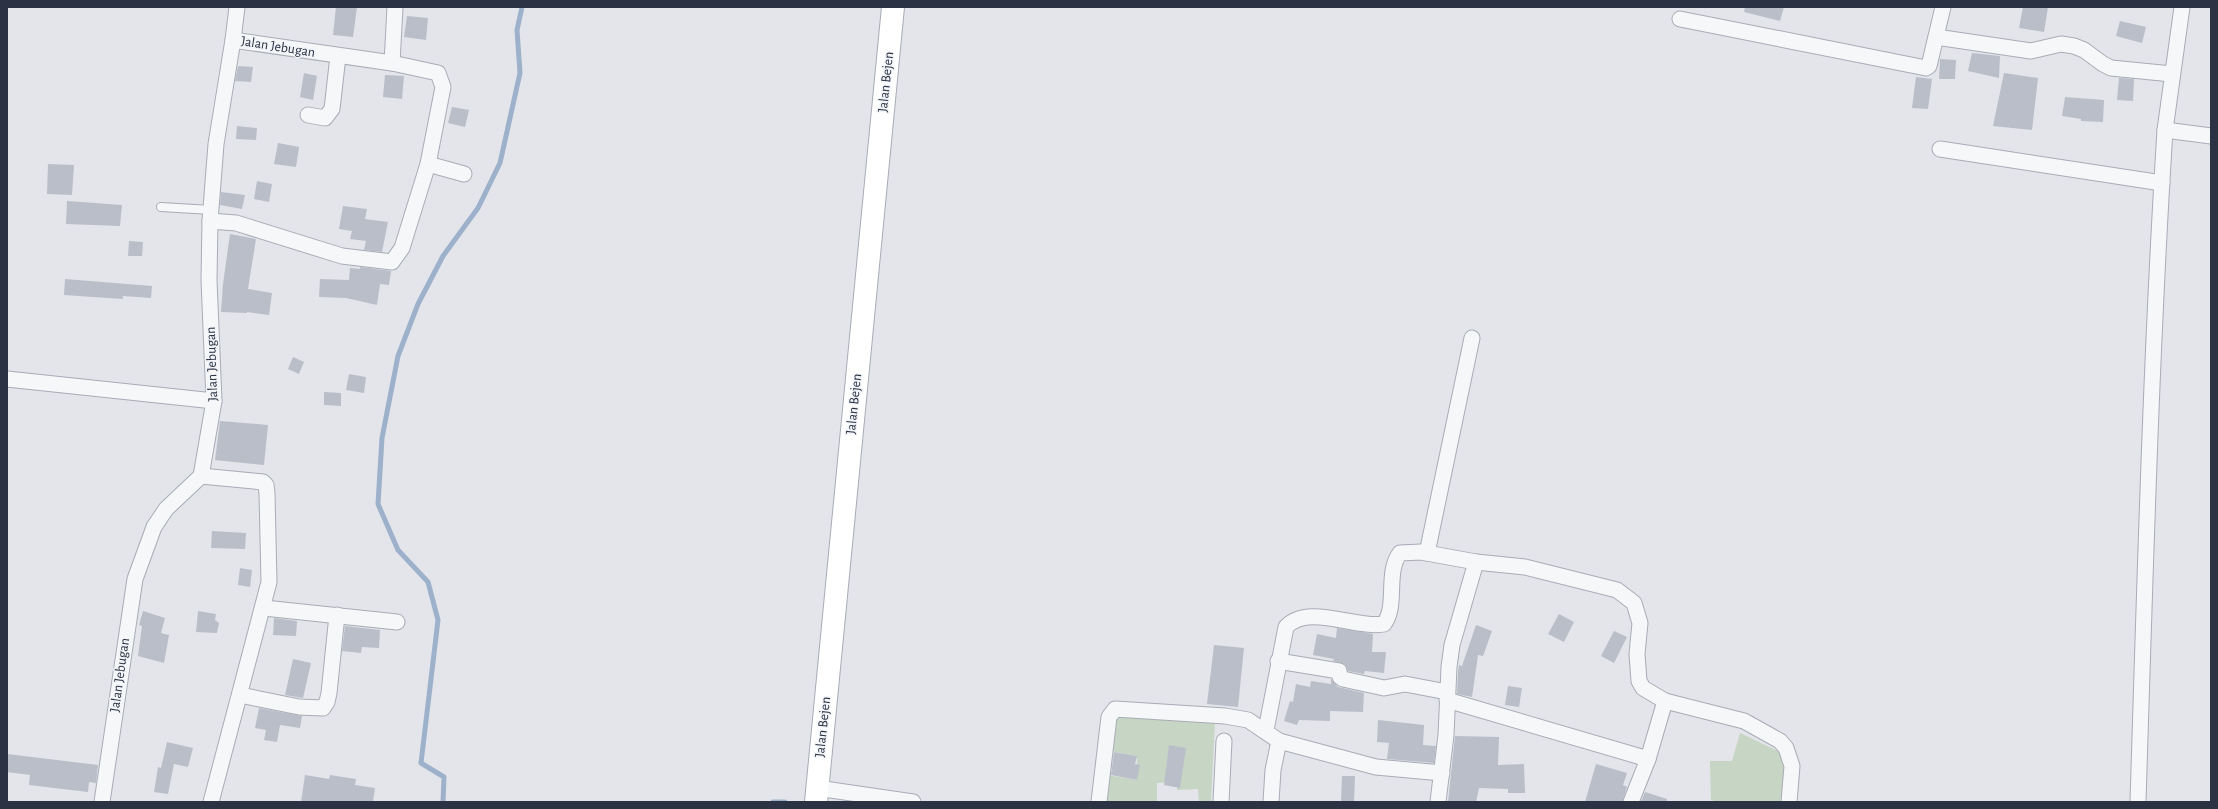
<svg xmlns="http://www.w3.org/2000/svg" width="2218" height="809" viewBox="0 0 2218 809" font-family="'Alegreya Sans',sans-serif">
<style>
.green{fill:#c7d5c4}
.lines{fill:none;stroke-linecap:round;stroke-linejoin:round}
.stream{stroke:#9eb1cb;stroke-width:5}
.building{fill:#babec8}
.lane-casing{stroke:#a8acb5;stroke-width:10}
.street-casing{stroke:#a8acb5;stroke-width:17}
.secondary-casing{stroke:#a8acb5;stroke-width:24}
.lane{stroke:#f6f7f9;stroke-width:8}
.street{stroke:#f6f7f9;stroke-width:15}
.secondary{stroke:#fff;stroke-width:22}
.labels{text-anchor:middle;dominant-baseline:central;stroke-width:3;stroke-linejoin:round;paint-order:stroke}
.street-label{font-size:14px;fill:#2a3243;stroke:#f2f4f8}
</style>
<rect width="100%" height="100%" fill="#e3e5eb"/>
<!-- green -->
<g class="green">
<polygon points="1114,713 1215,719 1211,802 1199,802 1198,789 1177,790 1177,782 1157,783 1157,801 1104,802 1107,775 1137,780 1137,756 1111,751"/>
<polygon points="1740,733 1780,752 1786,768 1780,802 1718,802 1711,800 1710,761 1732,761"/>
</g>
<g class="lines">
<!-- stream -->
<g class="stream">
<polyline points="443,802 444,777 421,763 438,620 428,582 398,550 378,504 382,438 398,356 418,304 443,256 478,208 500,163 520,73 517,30 522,7"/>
<polyline points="773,802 785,802"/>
</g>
</g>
<!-- building -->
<g class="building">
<polygon points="336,7 357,7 353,37 333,35"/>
<polygon points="1745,7 1784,7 1780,21 1744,12"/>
<polygon points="2023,7 2048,7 2044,32 2019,28"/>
<polygon points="407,16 428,18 426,40 404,37"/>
<polygon points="2120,21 2146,27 2142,43 2116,36"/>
<polygon points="1972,53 2000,56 1999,78 1968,71"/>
<polygon points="1940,59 1956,60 1955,79 1939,79"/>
<polygon points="238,66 253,67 251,82 235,81"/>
<polygon points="304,73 317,76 313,100 300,97"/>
<polygon points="2004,73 2038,78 2032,130 1993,126"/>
<polygon points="385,75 404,76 402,99 383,97"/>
<polygon points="1916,77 1932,79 1928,109 1912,108"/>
<polygon points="2119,78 2134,79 2133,101 2117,100"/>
<polygon points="2065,97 2104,100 2103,122 2081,121 2081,119 2062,116"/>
<polygon points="452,107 469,110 465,127 448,123"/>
<polygon points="237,126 257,128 256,140 236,139"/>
<polygon points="278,143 299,147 296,167 274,164"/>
<polygon points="48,164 74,165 72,195 47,194"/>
<polygon points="257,181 272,184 269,202 254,199"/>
<polygon points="221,192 245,195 242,209 220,205"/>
<polygon points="67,201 122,205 120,226 66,224"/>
<polygon points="343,206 367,209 365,219 388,222 382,252 364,250 366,241 350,239 352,231 339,229"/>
<polygon points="230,234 256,239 248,289 272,293 269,315 247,312 247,313 221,312 223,284"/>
<polygon points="129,241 143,242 142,256 128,256"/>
<polygon points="360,267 391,271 389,285 380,284 377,305 346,298 319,297 320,279 349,280 350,268 360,269"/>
<polygon points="65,279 152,286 151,298 123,296 123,299 64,295"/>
<polygon points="293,357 304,362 299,374 288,369"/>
<polygon points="349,374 366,377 364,393 346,390"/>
<polygon points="324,392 341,393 341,406 324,405"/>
<polygon points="220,421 268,425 264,465 215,460"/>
<polygon points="212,531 246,533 245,549 211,548"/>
<polygon points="240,568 252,570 250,587 238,585"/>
<polygon points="143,611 165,618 161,633 169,635 164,663 138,656 142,626 139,625"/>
<polygon points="198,611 216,614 215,620 219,623 217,633 196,632"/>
<polygon points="1559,614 1574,622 1564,642 1548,634"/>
<polygon points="274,618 297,621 296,636 273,635"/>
<polygon points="1476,625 1492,631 1483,656 1478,655 1472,697 1457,694 1458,672 1459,665 1462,666"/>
<polygon points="345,626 380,630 379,648 362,647 361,653 342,651"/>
<polygon points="1337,628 1373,634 1372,652 1386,652 1384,673 1365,671 1364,674 1348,671 1345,664 1333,661 1334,659 1313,655 1317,634 1336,638"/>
<polygon points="1614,631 1627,637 1614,663 1601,656"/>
<polygon points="1214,645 1244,648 1238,707 1207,704"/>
<polygon points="293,659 311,663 303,698 285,695"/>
<polygon points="1331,679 1338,687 1364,693 1363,712 1330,711 1330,721 1299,720 1297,725 1284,721 1290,701 1293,702 1296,684 1310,687 1311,681 1331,684"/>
<polygon points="1508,686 1522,688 1519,707 1505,705"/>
<polygon points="259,708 302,716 300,728 280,725 277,742 264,740 266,730 255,728"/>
<polygon points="1378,720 1424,725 1423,745 1436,746 1434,763 1387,759 1389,743 1377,742"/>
<polygon points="1455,736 1499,737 1498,765 1524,764 1525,793 1508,793 1508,789 1479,788 1476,802 1448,802"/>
<polygon points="167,742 193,748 188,767 174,764 168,794 154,792 158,767 161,768"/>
<polygon points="1169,745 1186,748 1180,788 1164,785"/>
<polygon points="1114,752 1137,756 1135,764 1140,765 1137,780 1111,775"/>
<polygon points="7,754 98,765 96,783 89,782 88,792 29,785 30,775 7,772"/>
<polygon points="1596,764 1627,773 1623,785 1627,787 1622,802 1585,802"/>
<polygon points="305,775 329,779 330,775 356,779 355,785 375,788 373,802 301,802"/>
<polygon points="1342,776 1355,776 1354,802 1341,802"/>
<polygon points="1645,792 1667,799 1667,802 1641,802"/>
</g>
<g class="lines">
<!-- lane casing -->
<g class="lane-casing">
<polyline id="lane" points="161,207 211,210"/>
</g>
<!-- street casing -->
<g class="street-casing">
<g id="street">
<polyline points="2182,7 2165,130 2211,136"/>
<polyline points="1680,19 1926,68 1929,66 1943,7"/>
<polyline points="1936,37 2031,51 2061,44 2074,46 2084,50 2103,64 2111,68 2172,74"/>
<polyline points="233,40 237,7"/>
<polyline points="392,63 438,73 443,87 428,164 464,174"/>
<polyline points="308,115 325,118 332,109 338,56"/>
<polyline points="1940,149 2162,183"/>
<polyline points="210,221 236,223 342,256 392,262 402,248 428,164"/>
<polyline points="7,379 214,401"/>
<polyline points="201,476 263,482 266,485 267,493 269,582 211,802"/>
<polyline points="1427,553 1472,338"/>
<polyline points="264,608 397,622"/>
<polyline points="1278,661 1339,671 1340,677 1343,679 1384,688 1405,684 1447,692"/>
<polyline points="240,695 299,707 323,708 327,702 329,693 337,615"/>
<polyline points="1447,700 1648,759"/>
<path d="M1266 730 1286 627C1308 603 1356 629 1384 624 1398 605 1385 573 1400 553L1421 552 1476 562 1525 567 1617 590 1634 603 1640 623 1637 654 1639 681 1643 688 1665 701 1744 721 1780 741 1786 748 1792 766 1789 802"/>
<polyline points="817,788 913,802"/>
<polyline points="102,802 135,579 154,527 166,509 201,476 214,401 209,280 210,221 216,144 233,40 392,63 395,7"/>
<polyline points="1099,802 1109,717 1115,709 1225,716 1248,720 1279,741"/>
<polyline points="1221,802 1224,741"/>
<polyline points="1271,802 1273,770 1279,741 1376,767 1442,773"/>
<polyline points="1438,802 1446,735 1449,667 1452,645 1476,562"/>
<polyline points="1631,802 1648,759 1665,701"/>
<path d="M2138 802C2145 578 2151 354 2165 130"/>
</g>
</g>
<!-- secondary casing -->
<g class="secondary-casing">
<polyline id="secondary" points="816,802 893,7"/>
</g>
<!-- lane -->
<use href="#lane" class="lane"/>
<!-- street -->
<use href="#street" class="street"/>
<!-- secondary -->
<use href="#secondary" class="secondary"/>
</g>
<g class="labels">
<!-- street labels -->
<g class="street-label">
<text transform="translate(278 47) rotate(9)">Jalan Jebugan</text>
<text transform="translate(886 82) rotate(-84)">Jalan Bejen</text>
<text transform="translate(212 364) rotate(-92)">Jalan Jebugan</text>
<text transform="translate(854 404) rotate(-84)">Jalan Bejen</text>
<text transform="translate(120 675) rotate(-82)">Jalan Jebugan</text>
<text transform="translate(823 727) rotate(-84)">Jalan Bejen</text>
</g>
</g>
<!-- border -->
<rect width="2218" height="809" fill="none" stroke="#2a3243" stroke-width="16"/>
</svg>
